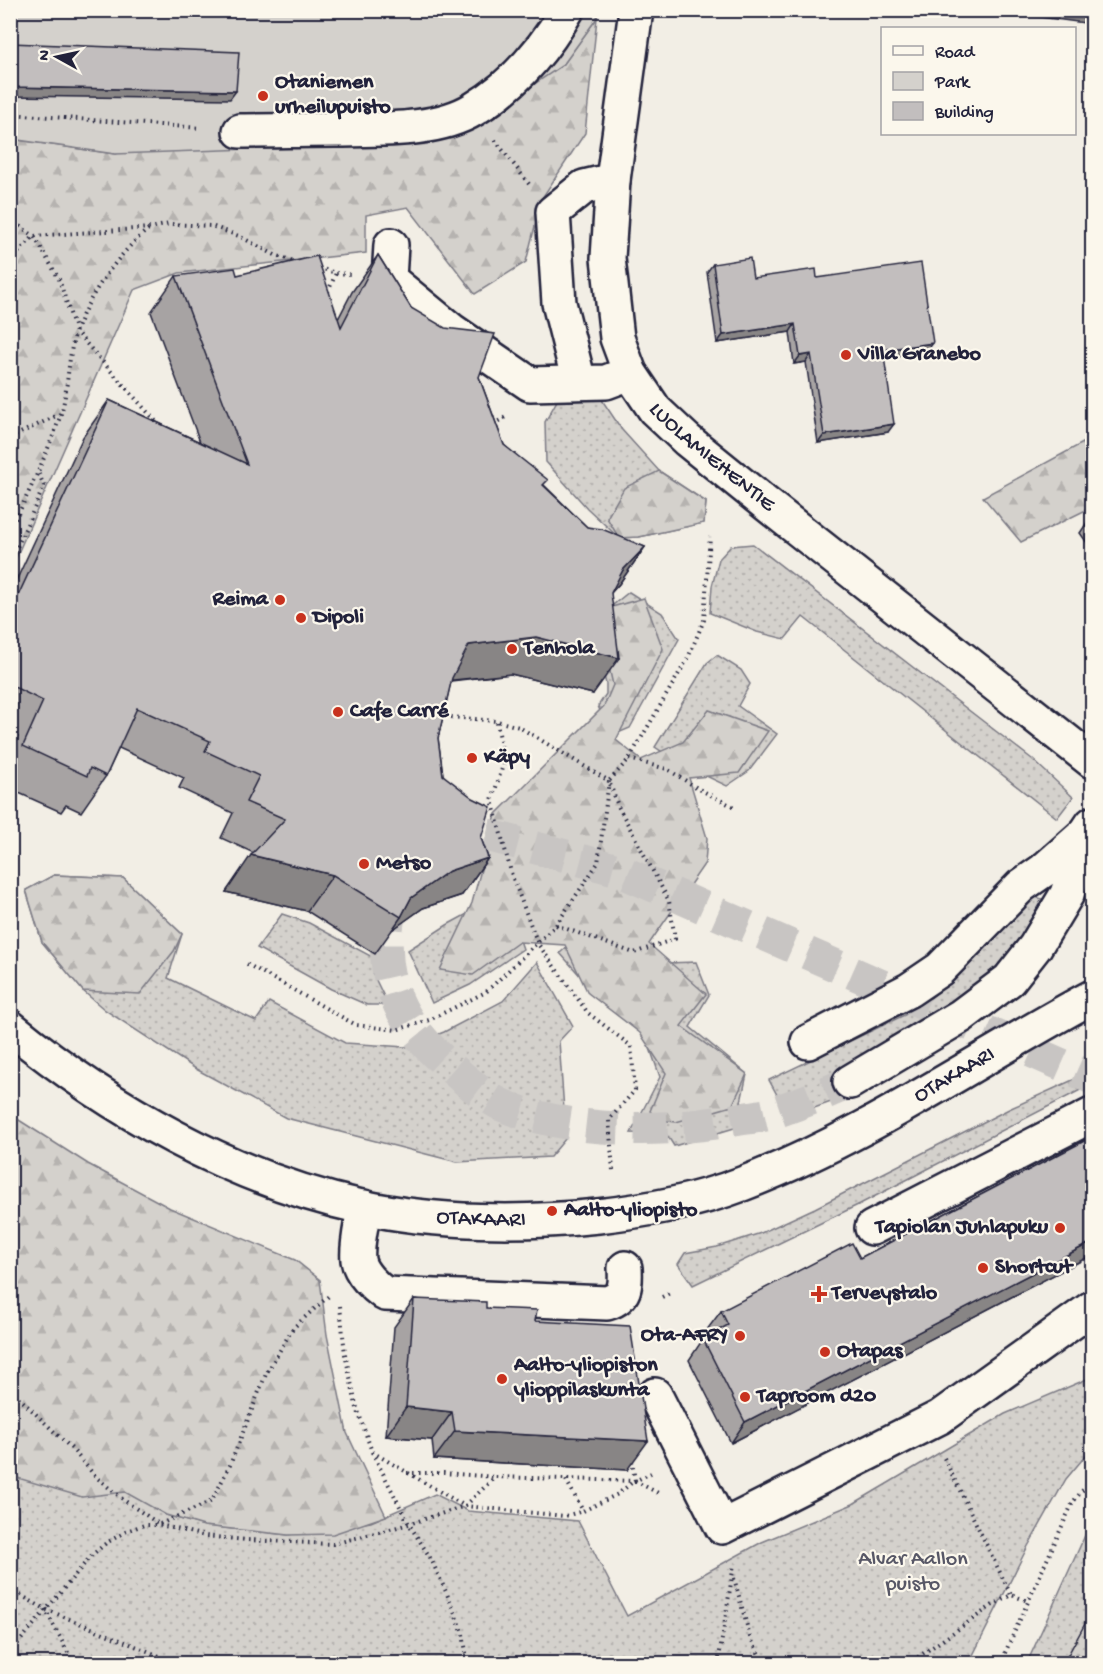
<svg xmlns="http://www.w3.org/2000/svg" width="1103" height="1674" viewBox="0 0 1103 1674" font-family="'Gochi Hand',sans-serif">
<style>
.green{fill:url(#green-dots);stroke:#7b7a84;stroke-width:1.5}
.forest{fill:url(#forest-firs);stroke:#7b7a84;stroke-width:1.5}
.pitch{fill:#d4d1cc;stroke:#7b7a84;stroke-width:1.5}
.lines{fill:none;stroke-linecap:round;stroke-linejoin:round}
.minor-tunnel{stroke:#c8c5c3;stroke-width:33;stroke-dasharray:33 16;stroke-linecap:butt}
.minor-casing{stroke:#22223b;stroke-width:38}
.path{stroke:#22223b;stroke-width:4;stroke-dasharray:1.5 4.5;stroke-linecap:butt}
.minor{stroke:#fbf7ec;stroke-width:33}
.tram{stroke:#22223b;stroke-width:1.5}
.wall{fill:#a7a3a3;stroke:#22223b;stroke-width:1.5}
.shaded-wall{fill:#888585;stroke:#22223b;stroke-width:1.5}
.building{fill:#c2bebe;stroke:#22223b;stroke-width:1.5}
.poi-dot{fill:#c8321e;stroke:#fbf7ec;stroke-width:2}
.labels{text-anchor:middle;dominant-baseline:central;stroke-width:4.5;stroke-linejoin:round;paint-order:stroke}
.poi-label{font-size:22px;font-weight:bold;fill:#22223b;stroke:#fbf7ec;text-anchor:start}
.street-label{font-size:22px;fill:#22223b;stroke:#fbf7ec}
.park-label{font-size:22px;fill:#575766;stroke:#fbf7ec}
</style>
<defs>
<pattern id="green-dots" width="8" height="8" patternUnits="userSpaceOnUse" patternTransform="scale(1.5)"><rect width="8" height="8" fill="#d4d1cc"/><path d="M2 2h.1M6 6h.1" fill="none" stroke="#b6b3b0" stroke-width="1.8" stroke-linecap="round"/></pattern>
<pattern id="forest-firs" width="22" height="20" patternUnits="userSpaceOnUse" patternTransform="scale(1.5)"><rect width="22" height="20" fill="#d4d1cc"/><path d="M5 1l3.5 6h-7zM16 11l3.5 6h-7z" fill="#b6b3b0"/></pattern>
</defs>
<rect width="100%" height="100%" fill="#f2eee5"/>
<filter id="ink" filterUnits="userSpaceOnUse"><feTurbulence type="fractalNoise" baseFrequency=".0167" numOctaves="2"/><feDisplacementMap in="SourceGraphic" scale="12" xChannelSelector="R" yChannelSelector="G"/><feConvolveMatrix kernelMatrix="1 2 1 2 8 2 1 2 1" color-interpolation-filters="sRGB"/></filter>
<g filter="url(#ink)">
<!-- green -->
<g class="green">
<polygon points="598,394 622,430 659,471 706,502 704,523 639,537 619,538 587,508 546,462 545,422 558,399"/>
<polygon points="753,544 1032,759 1073,797 1057,818 803,617 785,639 757,632 710,613 712,586 719,559 731,546"/>
<polygon points="629,592 662,613 679,639 630,728 611,736 598,706 606,694 606,684 596,642 603,613"/>
<polygon points="717,655 741,670 750,684 738,706 777,734 749,771 727,786 679,763 655,747 707,663"/>
<polygon points="54,875 123,878 182,934 168,978 256,1021 269,1002 345,1043 406,1047 444,1032 503,1001 537,962 573,1026 559,1041 566,1138 550,1157 457,1162 286,1118 196,1069 105,1010 83,991 42,942 26,890"/>
<polygon points="504,894 523,949 470,985 432,1003 408,950 447,925"/>
<polygon points="1029,895 1042,899 1016,946 976,989 856,1093 795,1115 781,1102 769,1080 919,1008 960,972"/>
<polygon points="282,914 309,923 378,960 373,974 388,1005 367,1005 331,989 257,948"/>
<polygon points="572,942 633,964 696,962 709,995 690,1027 747,1074 741,1102 751,1123 674,1146 667,1135 631,1133 660,1077 643,1028 592,989 560,953"/>
<polygon points="1092,1074 1092,1084 860,1204 693,1285 678,1264 685,1253 717,1247 761,1233 815,1208 1009,1109 1075,1079"/>
<polygon points="1092,1377 1092,1448 1066,1479 1027,1548 969,1663 11,1663 10,1378 166,1515 205,1526 288,1535 371,1522 435,1494 468,1511 578,1521 627,1616 762,1542 853,1504 1005,1414"/>
<polygon points="1092,1520 1092,1663 1027,1663"/>
</g>
<!-- forest -->
<g class="forest">
<polygon points="597,18 585,133 542,198 526,262 475,294 408,207 366,215 366,253 179,273 134,290 11,569 11,139 115,154 563,65"/>
<polygon points="1092,438 1092,507 1021,542 983,497"/>
<polygon points="659,471 706,502 704,523 639,537 619,538 607,518 624,488"/>
<polygon points="644,598 663,649 616,740 641,760 683,742 709,710 768,731 739,773 689,778 707,838 705,863 649,944 706,994 681,1026 747,1074 732,1106 676,1122 659,1120 650,1111 666,1073 640,1033 588,993 565,945 519,942 473,975 440,970 472,903 496,814 604,706 613,685 601,632 612,607"/>
<polygon points="54,875 123,878 182,934 174,951 140,994 83,991 42,942 26,890"/>
<polygon points="11,1115 88,1164 170,1208 295,1260 320,1280 327,1335 347,1433 386,1516 333,1534 288,1535 204,1526 166,1515 125,1492 82,1497 11,1476"/>
</g>
<!-- pitch -->
<polygon class="pitch" points="11,11 598,11 597,18 563,65 468,128 412,143 115,154 11,139"/>
<g class="lines">
<!-- minor-tunnel -->
<g class="minor-tunnel">
<polyline points="439,822 618,870 1092,1078"/>
<path d="M393 896C377 958 389 1009 435 1053 452 1069 483 1097 504 1106 571 1133 663 1133 734 1120 745 1118 758 1117 769 1114 797 1105 824 1094 850 1082"/>
</g>
<!-- minor casing -->
<g class="minor-casing">
<g id="minor">
<path id="s1" d="M636 10 613 180 608 258 617 338 630 373 655 410 687 440 765 503 1092 761"/>
<path d="M240 131C272 131 304 130 336 130 378 129 437 132 474 109 514 85 544 50 567 10"/>
<polyline points="391,245 389,279 451,330 530,384 606,382 630,373"/>
<polyline points="579,382 559,303 553,212 584,187 613,180"/>
<path id="s2" d="M10 1027C111 1110 233 1179 362 1207 435 1223 523 1224 598 1216 648 1210 695 1202 742 1184 867 1137 976 1059 1092 997"/>
<polyline points="808,1042 909,990 940,969 1021,886 1044,870 1086,833 1092,824"/>
<polyline points="850,1082 961,1016 1009,980 1035,947 1067,894 1086,833"/>
<path d="M364 1207C362 1224 356 1244 358 1260 360 1273 375 1287 385 1294L607 1303C626 1297 626 1285 625 1268"/>
<polyline points="872,1228 1092,1115"/>
<polyline points="655,1395 722,1527 940,1417 1092,1308"/>
</g>
</g>
<!-- path -->
<g class="path">
<polyline points="10,114 201,128"/>
<polyline points="495,140 529,184"/>
<polyline points="10,219 34,236 150,228 170,224 211,226 239,236 275,255 300,263"/>
<polyline points="10,261 34,236 59,279 76,332 160,426"/>
<polyline points="319,268 336,273 350,274"/>
<polyline points="328,292 336,273"/>
<polyline points="493,424 506,417"/>
<polyline points="10,438 60,414"/>
<path d="M10 530C29 493 46 456 60 417 69 389 67 359 76 331 88 296 120 251 150 228"/>
<polyline points="10,563 44,486 39,474"/>
<polyline points="10,574 18,578"/>
<polyline points="497,722 504,762 492,800 512,876 538,944 588,1013 631,1046 635,1090 609,1120 613,1171"/>
<polyline points="629,759 667,769 699,789 736,808"/>
<polyline points="556,925 634,953 675,939 669,901 618,806 609,781 629,759 688,658 704,620 710,537"/>
<polyline points="247,964 356,1025 396,1030 429,1020 486,992 556,925 598,863 609,781 519,727 497,721 439,716"/>
<polyline points="662,1297 672,1292"/>
<polyline points="340,1306 345,1354 356,1405 372,1452 409,1524 431,1559 447,1594 463,1634 468,1664"/>
<polyline points="10,1389 72,1449 96,1477 125,1501 159,1524"/>
<polyline points="372,1452 465,1506 495,1477 635,1481 651,1473"/>
<polyline points="944,1458 1011,1595"/>
<polyline points="632,1461 635,1481"/>
<polyline points="407,1473 444,1473 495,1477"/>
<polyline points="566,1480 583,1511"/>
<polyline points="635,1481 660,1494"/>
<polyline points="160,1524 212,1501 230,1465 266,1374 293,1328 331,1294"/>
<polyline points="734,1578 750,1637 764,1664"/>
<polyline points="10,1589 45,1609 179,1664"/>
<polyline points="45,1609 74,1664"/>
<polyline points="10,1653 91,1556 106,1543 129,1530 144,1525 160,1525 205,1536 246,1540 333,1544 409,1524 465,1506 565,1516 583,1511 618,1494 634,1481"/>
<polyline points="718,1664 734,1564"/>
<polyline points="908,1664 993,1605 1011,1595 1028,1601"/>
<polyline points="1000,1664 1073,1502 1092,1479"/>
</g>
<!-- minor -->
<use href="#minor" class="minor"/>
<!-- tram -->
<g class="tram">
<polyline points="1063,1664 1092,1611"/>
<polyline points="1085,1664 1092,1651"/>
</g>
</g>
<!-- wall -->
<g class="wall">
<polygon points="378,255 411,308 479,377 504,445 544,485 587,527 645,547 619,584 611,593 593,694 511,674 451,681 438,738 443,775 481,838 488,858 462,895 423,908 392,930 375,954 307,911 226,892 254,853 221,838 233,813 179,788 184,778 119,748 106,776 81,812 66,805 61,812 10,789 10,753 18,737 10,734 10,594 83,437 109,400 200,442 151,312 176,276 338,319 352,292"/>
<polygon points="713,264 753,278 817,278 927,351 884,358 888,432 818,443 806,362 794,364 790,332 717,343 707,272"/>
<polygon points="1092,515 1092,550 1080,533"/>
<polygon points="1092,1137 1092,1255 731,1443 689,1360 703,1339 709,1336 706,1331 721,1311 860,1258"/>
<polygon points="414,1299 486,1308 535,1321 627,1470 434,1459 432,1440 386,1436 394,1327"/>
</g>
<!-- shaded-wall -->
<g class="shaded-wall">
<polygon points="986,10 1092,10 1092,24"/>
<polygon points="10,87 236,91 230,99 10,96"/>
<polygon points="795,324 790,332 717,343 723,335"/>
<polygon points="933,343 927,351 877,359 883,350"/>
<polygon points="811,354 806,362 794,364 800,356"/>
<polygon points="894,424 888,432 818,443 824,435"/>
<polygon points="645,547 619,584 597,606 623,570"/>
<polygon points="536,637 619,658 593,694 511,674 444,681 469,645"/>
<polygon points="251,855 333,875 307,911 226,892"/>
<polygon points="488,858 462,895 423,908 392,930 401,917 411,898 449,871"/>
<polygon points="1092,1242 1092,1255 731,1443 745,1422"/>
<polygon points="406,1407 452,1412 432,1440 386,1436"/>
<polygon points="455,1431 648,1441 627,1470 434,1459"/>
</g>
<!-- building -->
<g class="building">
<polygon points="10,43 239,52 236,91 10,87"/>
<polygon points="378,255 411,308 445,328 495,334 479,377 504,445 548,480 543,485 587,527 602,529 645,547 623,570 611,593 619,658 536,637 469,645 452,678 438,738 443,775 473,798 491,807 481,838 488,858 449,871 411,898 401,917 333,875 251,855 285,819 246,802 259,776 205,751 210,741 137,708 106,776 90,768 87,776 23,746 43,701 10,685 10,613 109,400 247,464 176,276 235,268 237,275 317,256 341,327"/>
<polygon points="750,258 753,278 816,269 817,278 921,263 933,343 883,350 894,424 824,435 811,354 800,356 795,324 723,335 713,264"/>
<polygon points="1092,1137 1092,1242 745,1422 703,1339 728,1325 721,1311 852,1243 860,1258"/>
<polygon points="414,1299 486,1302 486,1308 537,1310 535,1321 630,1326 648,1441 455,1431 452,1412 406,1407"/>
</g>
</g>
<!-- markers -->
<g class="poi-dot">
<circle cx="263" cy="96" r="6"/>
<circle cx="846" cy="355" r="6"/>
<circle cx="280" cy="600" r="6"/>
<circle cx="301" cy="618" r="6"/>
<circle cx="512" cy="649" r="6"/>
<circle cx="338" cy="712" r="6"/>
<circle cx="472" cy="758" r="6"/>
<circle cx="364" cy="864" r="6"/>
<circle cx="552" cy="1211" r="6"/>
<circle cx="1060" cy="1228" r="6"/>
<circle cx="983" cy="1268" r="6"/>
<path d="M816 1285h6v6h6v6h-6v6h-6v-6h-6v-6h6z"/>
<circle cx="740" cy="1336" r="6"/>
<circle cx="825" cy="1352" r="6"/>
<circle cx="502" cy="1379" r="6"/>
<circle cx="745" cy="1397" r="6"/>
</g>
<g class="labels">
<!-- poi labels -->
<g class="poi-label">
<text x="275" y="83">Otaniemen<tspan x="275" dy="25">urheilupuisto</tspan></text>
<text x="858" y="355">Villa Granebo</text>
<text x="268" y="600" text-anchor="end">Reima</text>
<text x="313" y="618">Dipoli</text>
<text x="524" y="649">Tenhola</text>
<text x="350" y="712">Cafe Carré</text>
<text x="484" y="758">Käpy</text>
<text x="376" y="864">Metso</text>
<text x="564" y="1211">Aalto-yliopisto</text>
<text x="1048" y="1228" text-anchor="end">Tapiolan Juhlapuku</text>
<text x="995" y="1268">Shortcut</text>
<text x="832" y="1294">Terveystalo</text>
<text x="728" y="1336" text-anchor="end">Ota-AFRY</text>
<text x="837" y="1352">Otapas</text>
<text x="514" y="1366">Aalto-yliopiston<tspan x="514" dy="25">ylioppilaskunta</tspan></text>
<text x="757" y="1397">Taproom d20</text>
</g>
<!-- street labels -->
<g class="street-label">
<text stroke="none"><textPath href="#s1" startOffset="486">LUOLAMIEHENTIE</textPath></text>
<text stroke="none"><textPath href="#s2" startOffset="1023">OTAKAARI</textPath></text>
<text stroke="none"><textPath href="#s2" startOffset="519">OTAKAARI</textPath></text>
</g>
<!-- park labels -->
<g class="park-label">
<text x="913" y="1560">Alvar Aallon<tspan x="913" dy="25">puisto</tspan></text>
</g>
</g>
<!-- margin -->
<rect width="1103" height="1674" fill="none" stroke="#fbf7ec" stroke-width="36"/>
<rect x="18" y="18" width="1067" height="1638" fill="none" stroke="#22223b" stroke-width="2" filter="url(#ink)"/>
<!-- legend -->
<rect x="881" y="27" width="195" height="108" fill="#fbf7ec" stroke="#a4a2a5" stroke-width="1.5"/>
<rect x="893" y="46" width="30" height="9" fill="#fbf7ec" stroke="#a4a2a5" stroke-width="1.5"/>
<text x="935" y="57" font-size="18" fill="#22223b">Road</text>
<rect x="893" y="72" width="30" height="18" fill="#d4d1cc" stroke="#a4a2a5" stroke-width="1.5"/>
<text x="935" y="87" font-size="18" fill="#22223b">Park</text>
<rect x="893" y="102" width="30" height="18" fill="#c2bebe" stroke="#a4a2a5" stroke-width="1.5"/>
<text x="935" y="117" font-size="18" fill="#22223b">Building</text>
<!-- north arrow -->
<g transform="translate(57 57) rotate(278)" stroke="#fbf7ec" stroke-width="4.5" paint-order="stroke">
<path d="M0-4.5L10 22L0 15L-10 22Z" fill="#22223b"/>
<text y="-9" font-size="16" font-weight="bold" text-anchor="middle" fill="#22223b">N</text>
</g>
</svg>
